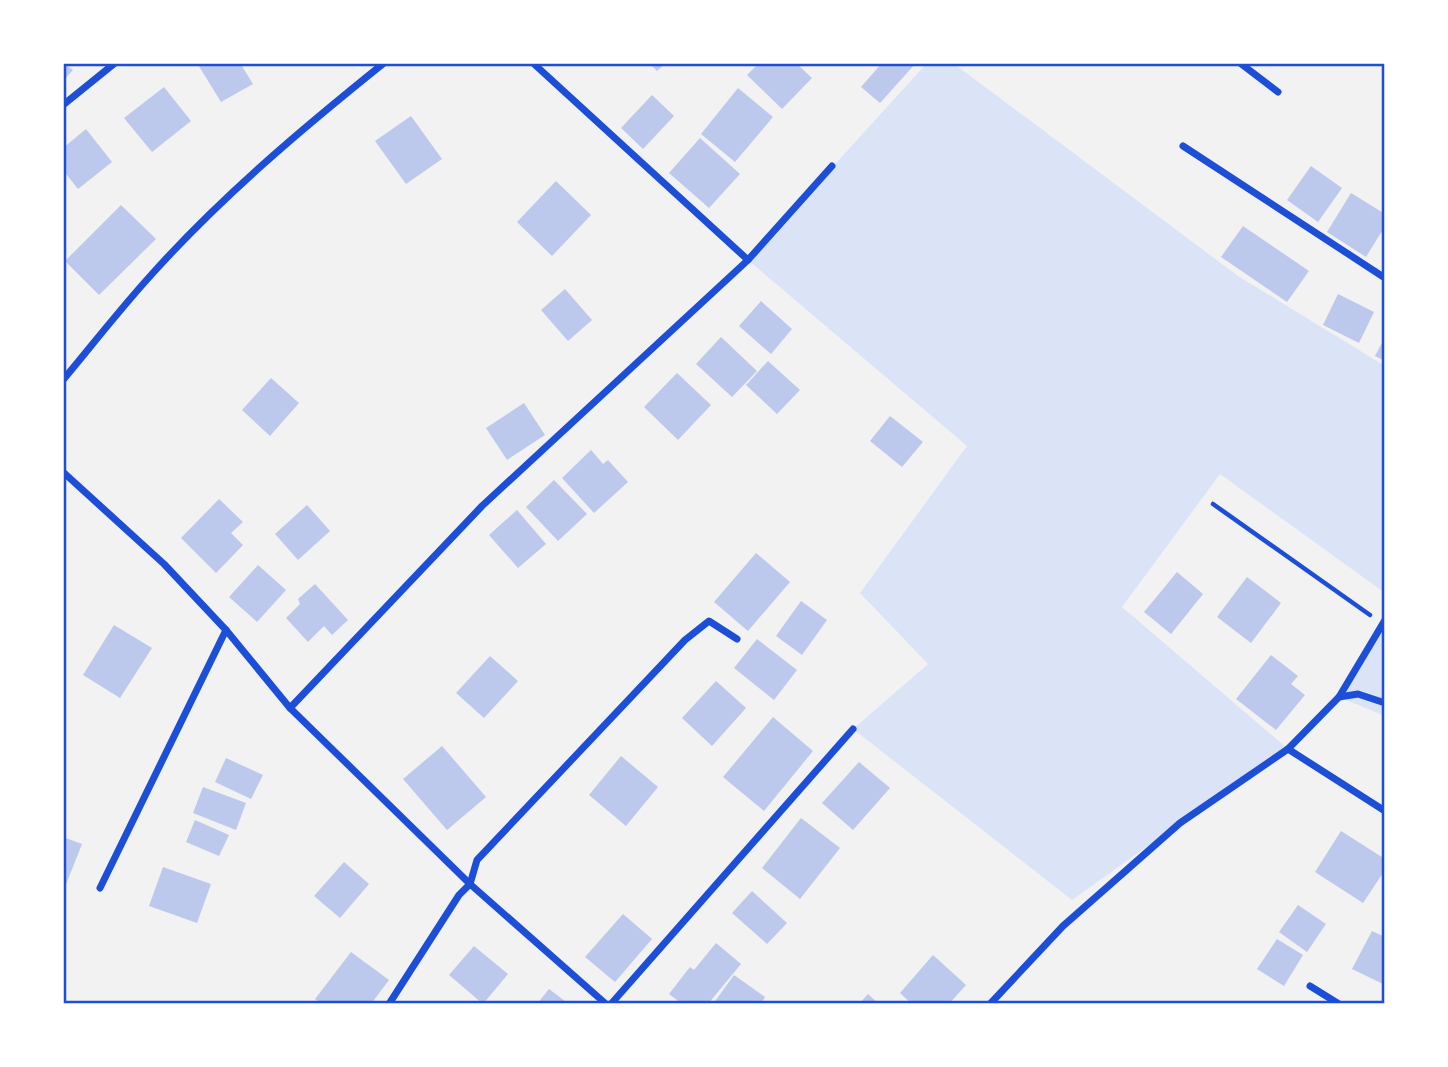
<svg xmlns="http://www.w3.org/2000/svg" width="1448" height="1067" viewBox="0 0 1448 1067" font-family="Commissioner,sans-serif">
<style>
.green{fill:#dbe4f7}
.building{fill:#bdc9ec}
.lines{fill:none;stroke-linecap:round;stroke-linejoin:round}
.path{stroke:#1d4ed8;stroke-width:4.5}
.minor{stroke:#1d4ed8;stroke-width:7}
.neatline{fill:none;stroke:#1d4ed8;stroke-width:2.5}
</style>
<rect width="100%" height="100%" fill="#f2f2f2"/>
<!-- green -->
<g class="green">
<polygon points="927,63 953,63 1238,276 1385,366 1385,593 1220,474 1122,607 1288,749 1180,823 1072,900 853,729 928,664 860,593 967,446 748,260"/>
<polygon points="1385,620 1385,716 1339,697"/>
</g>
<!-- building -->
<g class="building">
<polygon points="63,63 73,70 63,81"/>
<polygon points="197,63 240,63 253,84 221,102"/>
<polygon points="649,63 666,63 657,71"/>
<polygon points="759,63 796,63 812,78 782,109 747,75"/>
<polygon points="882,63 916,63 880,103 861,87"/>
<polygon points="164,87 191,121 152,152 124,118"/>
<polygon points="738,88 773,117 735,162 701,134"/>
<polygon points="652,95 674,116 643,149 621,128"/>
<polygon points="411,116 442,159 406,184 375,141"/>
<polygon points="86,129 112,162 78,189 63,170 63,148"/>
<polygon points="700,138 740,174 709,208 669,173"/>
<polygon points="1311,166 1342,188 1318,222 1287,200"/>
<polygon points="556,181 591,215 552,256 517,222"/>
<polygon points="1351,193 1385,214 1385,226 1366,257 1327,232"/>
<polygon points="121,205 156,239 99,295 65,261"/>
<polygon points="1243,226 1309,271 1287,302 1221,257"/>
<polygon points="565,289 592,320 568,341 541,310"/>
<polygon points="1338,294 1374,312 1359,343 1323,325"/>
<polygon points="761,301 792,329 771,354 739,326"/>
<polygon points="721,337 757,371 732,397 696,364"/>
<polygon points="1385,337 1385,361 1375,356"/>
<polygon points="768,361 800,390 777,414 746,385"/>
<polygon points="677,373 711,405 678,440 644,407"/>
<polygon points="271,378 299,403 270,436 242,410"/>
<polygon points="524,403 545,435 507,460 486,428"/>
<polygon points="890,416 923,442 902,467 870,441"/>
<polygon points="591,450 603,464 608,460 628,482 594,513 562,478"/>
<polygon points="554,480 587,514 558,541 526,507"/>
<polygon points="219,499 243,522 231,533 243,545 216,573 181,538"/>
<polygon points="307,505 330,531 298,560 275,534"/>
<polygon points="517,510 546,544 518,568 489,535"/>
<polygon points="756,553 790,582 748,631 714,602"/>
<polygon points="258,565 286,590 257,622 229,597"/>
<polygon points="1177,572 1203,594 1171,634 1144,612"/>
<polygon points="1247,577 1281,603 1251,643 1217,617"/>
<polygon points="315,584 348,620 332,635 324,626 308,642 286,618 300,604 298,599"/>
<polygon points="801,601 827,620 802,655 776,636"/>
<polygon points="114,625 152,648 120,698 83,675"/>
<polygon points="757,639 797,670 774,700 734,668"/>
<polygon points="1271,655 1298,676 1291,684 1305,695 1276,730 1236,699"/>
<polygon points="490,656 518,681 484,718 456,693"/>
<polygon points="716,681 746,708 712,746 682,718"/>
<polygon points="773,717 813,751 764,811 723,777"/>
<polygon points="442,746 486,797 447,830 403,779"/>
<polygon points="621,756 658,787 626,826 589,795"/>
<polygon points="226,758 263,775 251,799 215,782"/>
<polygon points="859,762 890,788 853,830 822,803"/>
<polygon points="203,787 246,803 236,830 193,813"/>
<polygon points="801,818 840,848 800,899 762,868"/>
<polygon points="195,820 229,835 219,856 186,842"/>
<polygon points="1341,831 1385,859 1385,870 1363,903 1315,872"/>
<polygon points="63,837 82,844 63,892"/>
<polygon points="344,862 369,884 340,918 314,896"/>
<polygon points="163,867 211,884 197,923 149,906"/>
<polygon points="752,891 787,923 767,944 732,913"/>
<polygon points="1298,905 1326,924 1307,952 1279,932"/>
<polygon points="623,914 652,939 615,982 585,957"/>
<polygon points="1372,931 1385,937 1385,985 1352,969"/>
<polygon points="1277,939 1303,955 1284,986 1257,969"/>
<polygon points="716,943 741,964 708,1004 682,1004 669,994 690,967 694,970"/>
<polygon points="474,946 508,974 483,1004 449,975"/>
<polygon points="351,952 389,980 371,1004 322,1004 315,999"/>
<polygon points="933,955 966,985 949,1004 912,1004 900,993"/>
<polygon points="734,975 765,997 761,1004 713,1004"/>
<polygon points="549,989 569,1004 537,1004"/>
<polygon points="868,994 879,1004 859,1004"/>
</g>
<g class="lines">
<!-- path -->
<polyline class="path" points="1213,504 1370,615"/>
<!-- minor -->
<g class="minor">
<polyline points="533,63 748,260"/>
<polyline points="1240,63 1278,92"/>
<polyline points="63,105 115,63"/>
<polyline points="1183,146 1385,278"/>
<path d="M63 380C93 344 121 308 152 274 222 196 303 128 384 63"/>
<polyline points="63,472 164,564 226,630 290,708 470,884 606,1004"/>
<polyline points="1339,697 1385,620"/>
<polyline points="290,708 482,506 748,260 832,166"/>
<polyline points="1288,749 1385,811"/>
<polyline points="100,888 226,630"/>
<polyline points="1310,986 1339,1004"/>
<polyline points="389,1004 459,895 470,884 477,860 685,640 709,621 737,639"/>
<polyline points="611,1004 853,729"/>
<polyline points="990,1004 1063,926 1180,823 1288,749 1339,697 1358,694 1385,703"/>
</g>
</g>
<!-- border -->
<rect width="1448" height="1067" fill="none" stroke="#ffffff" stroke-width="130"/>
<rect x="65" y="65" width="1318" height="937" class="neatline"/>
</svg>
